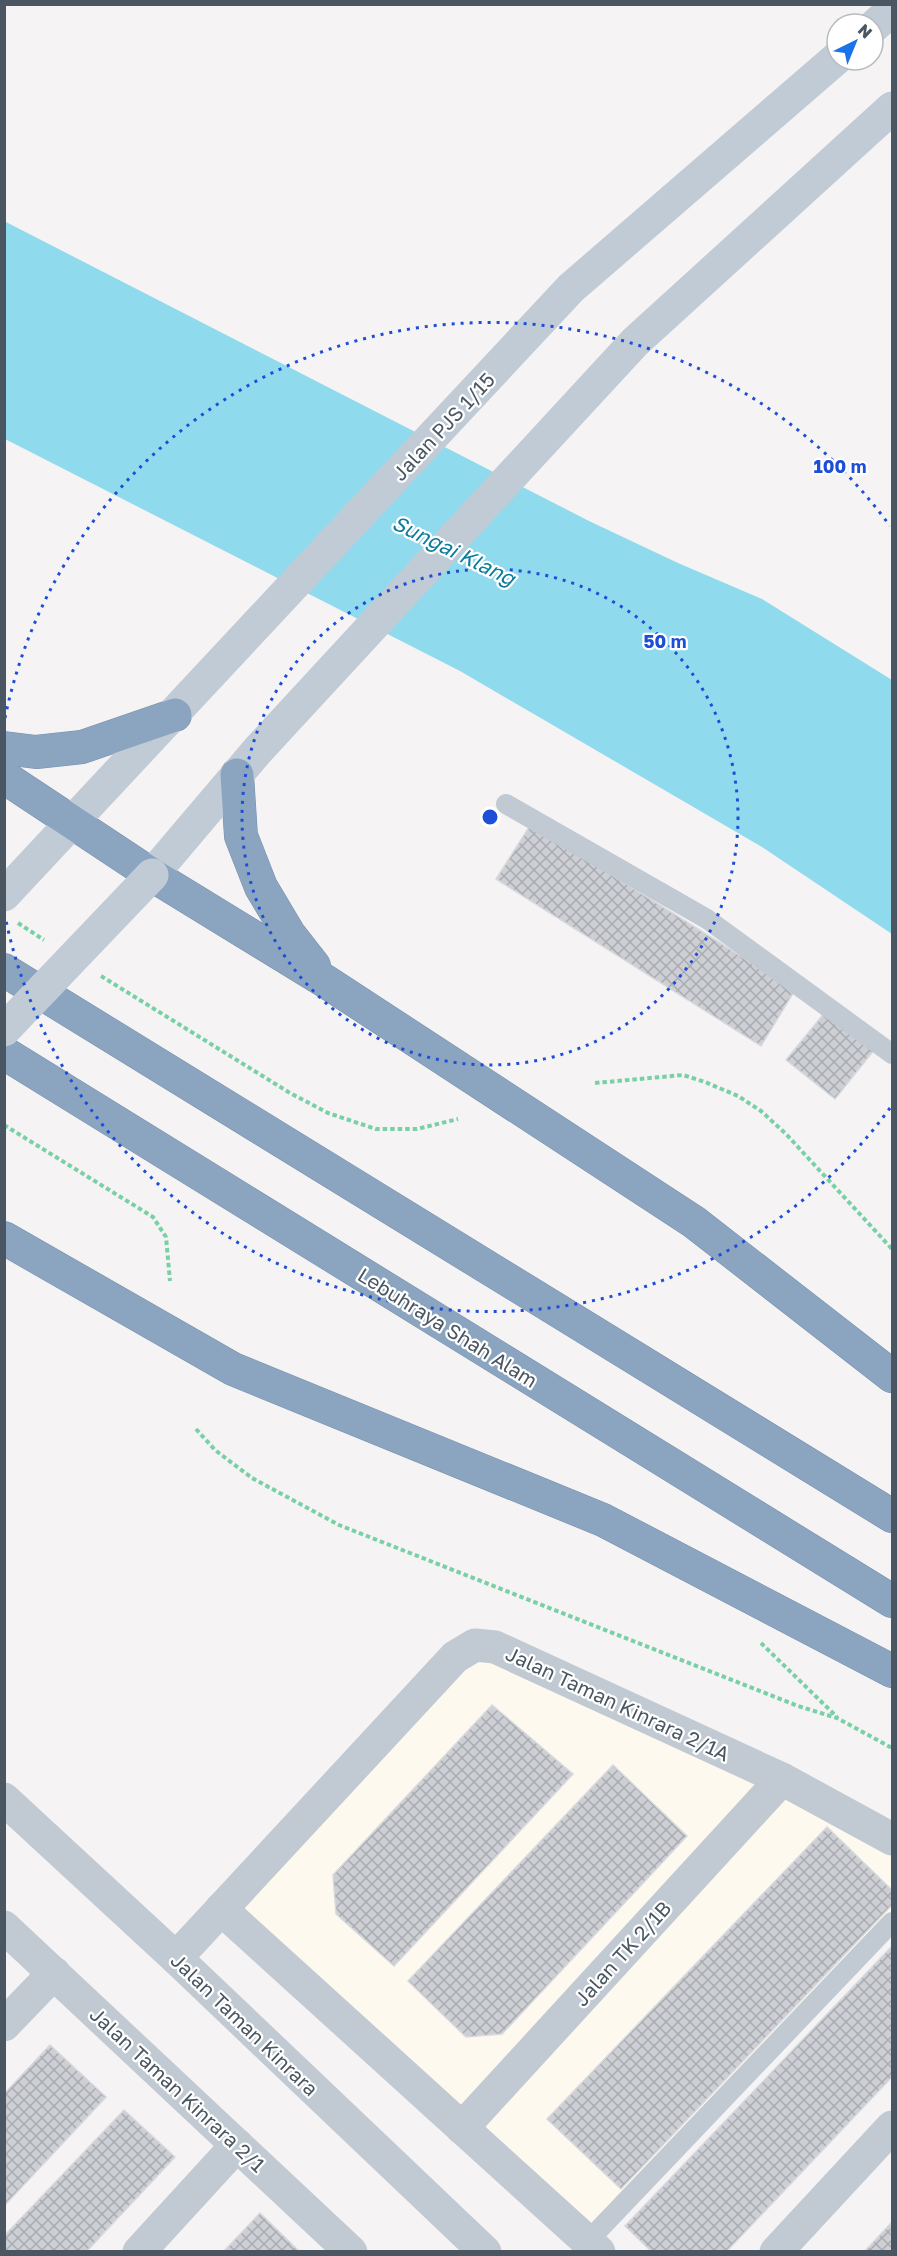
<svg xmlns="http://www.w3.org/2000/svg" width="897" height="2256" viewBox="0 0 897 2256" font-family="'Golos Text',sans-serif">
<style>
.commercial{fill:#fdf9ef}
.water{fill:#90daee}
.building{fill:url(#building-cross-hatch);stroke:#d7d9de;stroke-width:1.5}
.lines{fill:none;stroke-linecap:round;stroke-linejoin:round}
.motorway-casing{stroke:#7690ad;stroke-width:34}
.path{stroke:#7ad0a6;stroke-width:4;stroke-dasharray:4.5 3;stroke-linecap:butt}
.service{stroke:#c1cad2;stroke-width:20}
.minor{stroke:#c1cad2;stroke-width:33}
.secondary{stroke:#c1cbd6;stroke-width:33}
.motorway{stroke:#8ba5c1;stroke-width:33}
.secondary-bridge{stroke:#c1cbd6;stroke-width:33}
.ring{fill:none;stroke:#1d4ed8;stroke-width:3;stroke-dasharray:3 6}
.labels{text-anchor:middle;dominant-baseline:central;stroke-width:4.5;stroke-linejoin:round;paint-order:stroke}
.street-label{font-size:20px;fill:#4a5661;stroke:#fff}
.water-label{font-size:21px;font-style:italic;fill:#0c7c9b;stroke:#fff}
.centre{fill:#1d4ed8;stroke:#fff;stroke-width:3}
.ring-label{font-size:18px;text-anchor:middle;font-weight:bold;fill:#1d4ed8;stroke:#fff;stroke-width:4.5;stroke-linejoin:round;paint-order:stroke}
</style>
<defs>
<pattern id="building-cross-hatch" width="8" height="8" patternUnits="userSpaceOnUse" patternTransform="scale(1.5)"><rect width="8" height="8" fill="#cdcfd5"/><path d="M0 0l8 8M0 8l8-8" fill="none" stroke="#a8abb0"/></pattern>
</defs>
<rect width="100%" height="100%" fill="#f5f3f3"/>
<!-- commercial -->
<polygon class="commercial" points="478,1659 492,1661 758,1781 892,1852 892,1909 592,2225 238,1908 463,1668"/>
<!-- water -->
<polygon class="water" points="4,221 589,521 678,563 762,599 892,680 892,934 762,847 460,671 5,439"/>
<!-- building -->
<g class="building">
<polygon points="531,824 795,990 761,1046 496,879"/>
<polygon points="826,1011 874,1050 835,1099 786,1060"/>
<polygon points="492,1705 573,1774 394,1966 336,1914 333,1875"/>
<polygon points="613,1765 687,1836 502,2034 466,2037 408,1981"/>
<polygon points="827,1827 892,1890 892,1905 621,2189 547,2119"/>
<polygon points="892,1946 892,2077 726,2252 652,2252 625,2226"/>
<polygon points="50,2045 106,2097 4,2206 4,2094"/>
<polygon points="124,2110 175,2157 86,2252 4,2252 4,2236"/>
<polygon points="260,2213 300,2252 223,2252"/>
<polygon points="891,2223 892,2252 864,2252"/>
</g>
<g class="lines">
<!-- motorway casing -->
<g class="motorway-casing">
<g id="motorway">
<polyline points="4,748 36,752 82,747 175,715"/>
<polyline points="237,775 241,836 261,887 289,934 314,966"/>
<polyline points="4,777 152,875 325,981 694,1222 892,1376"/>
<polyline points="4,970 892,1516"/>
<polyline points="4,1053 892,1601"/>
<polyline points="4,1238 233,1369 603,1520 892,1671"/>
</g>
</g>
<!-- path -->
<g class="path">
<polyline points="18,923 44,940"/>
<polyline points="101,976 290,1093 328,1113 376,1129 417,1129 458,1119"/>
<polyline points="595,1083 683,1075 705,1082 738,1096 761,1111 786,1134 892,1249"/>
<polyline points="4,1125 153,1217 166,1237 170,1281"/>
<polyline points="196,1429 215,1450 252,1478 339,1525 798,1706 837,1718 892,1748"/>
<polyline points="761,1643 837,1717"/>
</g>
<!-- service -->
<g class="service">
<polyline points="506,804 707,919 892,1054"/>
<polyline points="588,2241 892,1922"/>
</g>
<!-- minor -->
<g class="minor">
<polyline points="4,1799 176,1958 485,2252"/>
<polyline points="221,1909 599,2252"/>
<polyline points="4,1927 351,2252"/>
<polyline points="176,1958 455,1657 475,1645 495,1647 782,1779 892,1839"/>
<polyline points="4,2025 54,1973"/>
<polyline points="462,2128 782,1779"/>
<polyline points="139,2252 237,2145"/>
<polyline points="776,2252 892,2127"/>
</g>
<!-- secondary -->
<g class="secondary">
<polyline points="873,27 892,10"/>
<polyline points="152,875 258,750 635,342 892,108"/>
<polyline points="4,895 571,288 837,58"/>
</g>
<!-- motorway -->
<use href="#motorway" class="motorway"/>
<!-- secondary-bridge -->
<polyline class="secondary-bridge" points="4,1030 152,875"/>
</g>
<!-- distance rings -->
<g class="ring">
<circle cx="490" cy="817" r="248"/>
<path d="M890 1108A495 495 0 0 1 5 916M5 718A495 495 0 0 1 890 526"/>
</g>
<g class="labels">
<!-- street labels -->
<g class="street-label">
<text transform="translate(443 426) rotate(-47)">Jalan PJS 1/15</text>
<text transform="translate(448 1327) rotate(32)">Lebuhraya Shah Alam</text>
<text transform="translate(618 1703) rotate(25)">Jalan Taman Kinrara 2/1A</text>
<text transform="translate(622 1953) rotate(-48)">Jalan TK 2/1B</text>
<text transform="translate(245 2024) rotate(44)">Jalan Taman Kinrara</text>
<text transform="translate(178 2089) rotate(43)">Jalan Taman Kinrara 2/1</text>
</g>
<!-- water labels -->
<g class="water-label">
<text transform="translate(454 550) rotate(26)">Sungai Klang</text>
</g>
</g>
<circle cx="490" cy="817" r="9" class="centre"/>
<g class="ring-label">
<text x="840" y="473">100 m</text>
<text x="665" y="648">50 m</text>
</g>
<!-- border -->
<rect width="897" height="2256" fill="none" stroke="#4a5661" stroke-width="12"/>
<!-- north arrow -->
<g transform="translate(855 42) rotate(43)"><circle r="28" fill="#ffffff" stroke="#b7bbc0" stroke-width="1.5"/>
<path d="M0-4.5L10 22L0 15L-10 22Z" fill="#1a73e8"/>
<text y="-9" font-size="16" font-weight="bold" text-anchor="middle" fill="#4a5661">N</text>
</g>
</svg>
